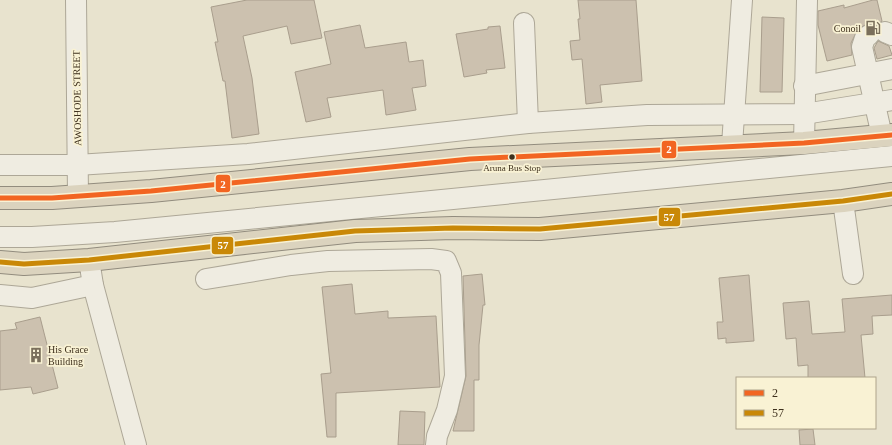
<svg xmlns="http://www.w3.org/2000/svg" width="892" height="445" viewBox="0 0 892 445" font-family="'Times New Roman',serif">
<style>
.building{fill:#ccc1af;stroke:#a99e8d}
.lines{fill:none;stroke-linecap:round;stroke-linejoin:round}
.minor-casing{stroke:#ada797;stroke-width:22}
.highway-casing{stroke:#928c7e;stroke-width:24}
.minor{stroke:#efece1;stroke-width:20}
.highway{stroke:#dbd3be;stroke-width:22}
.bus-1-casing{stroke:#f9f2d4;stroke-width:8}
.bus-2-casing{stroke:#f9f2d4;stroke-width:8}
.bus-1{stroke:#f26522;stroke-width:5}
.bus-2{stroke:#c98807;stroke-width:5}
.bus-dot{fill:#3e301d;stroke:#f9f2d4;stroke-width:1.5}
.labels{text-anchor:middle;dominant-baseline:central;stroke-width:3.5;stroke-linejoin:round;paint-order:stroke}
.bus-label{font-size:9px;fill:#3e301d;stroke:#f9f2d4}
.poi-label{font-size:10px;fill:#3e301d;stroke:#f9f2d4;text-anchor:end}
.street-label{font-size:10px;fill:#3e301d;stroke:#f9f2d4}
.line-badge{stroke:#f9f2d4;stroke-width:1.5}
.badge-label{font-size:11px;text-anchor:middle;font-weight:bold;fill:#fff}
</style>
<rect width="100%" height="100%" fill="#e8e3ce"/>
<!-- building -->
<g class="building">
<polygon points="247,0 314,0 322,38 291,44 287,26 243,36 252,78 259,134 232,138 225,81 223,81 215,42 218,42 211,7"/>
<polygon points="578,0 636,0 642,81 600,85 602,102 586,104 582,59 572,60 570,41 580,40 578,19 580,19"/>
<polygon points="873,0 877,0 882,21 876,26 867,24 858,29 851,43 852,55 827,61 818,25 818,11 844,5 844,8"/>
<polygon points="762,17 784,18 782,92 760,92"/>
<polygon points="360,25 365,48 406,42 409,62 423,60 426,86 412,88 416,110 386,115 383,90 327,98 331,117 306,122 295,72 331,64 324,32"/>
<polygon points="500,26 505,68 486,70 487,73 464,77 456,34 488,29 488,27"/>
<polygon points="878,41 889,46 892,55 877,59 874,48"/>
<polygon points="482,274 485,305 483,305 479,345 479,380 474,380 474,431 453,431 466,376 463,276"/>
<polygon points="749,275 754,341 726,343 726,338 718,339 717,322 723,322 719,278"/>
<polygon points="352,284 355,314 388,311 388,318 436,316 440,387 336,393 336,437 327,437 321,374 331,373 322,287"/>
<polygon points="892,295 892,315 872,316 873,334 861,335 865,378 808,378 808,365 798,366 796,338 786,339 783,303 809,301 812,334 845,332 842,299"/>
<polygon points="40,317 58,388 33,394 31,387 0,390 0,331 17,329 15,323"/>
<polygon points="400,411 425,412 424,445 398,445"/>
<polygon points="813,429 815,445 800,445 799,430"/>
</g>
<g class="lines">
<!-- minor casing -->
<g class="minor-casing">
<g id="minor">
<polyline points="76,0 78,196"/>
<polyline points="524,23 528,123"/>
<polyline points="885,32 892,35"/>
<polyline points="869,35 865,38 862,47 882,136"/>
<polyline points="804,86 892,69"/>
<polyline points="804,143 807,0"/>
<polyline points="732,145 742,0"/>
<polyline points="0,165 77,165 248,154 528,123 647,115 804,114 892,100"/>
<polyline points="843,201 853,274"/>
<polyline points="0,237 32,237 115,232 892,156"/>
<polyline points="89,260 93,285 136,445"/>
<polyline points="206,279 291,265 328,261 431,259 446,261 451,273 455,376 447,410 437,436 436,445"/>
<polyline points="0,295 32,298 93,285"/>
</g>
</g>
<!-- highway casing -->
<g class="highway-casing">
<g id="highway">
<polyline points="0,198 52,198 151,191 470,159 804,143 892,135"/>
<polyline points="0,262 24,264 89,260 355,231 453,228 540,229 843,201 892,194"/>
</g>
</g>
<!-- minor -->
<use href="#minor" class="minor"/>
<!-- highway -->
<use href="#highway" class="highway"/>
<!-- bus-1 casing -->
<g class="bus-1-casing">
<polyline id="bus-1" points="0,198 52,198 151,191 470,159 804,143 892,135"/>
</g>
<!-- bus-2 casing -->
<g class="bus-2-casing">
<polyline id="bus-2" points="0,262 24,264 89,260 355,231 453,228 540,229 843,201 892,194"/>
</g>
<!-- bus-1 -->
<use href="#bus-1" class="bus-1"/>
<!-- bus-2 -->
<use href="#bus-2" class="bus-2"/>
</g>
<!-- icons -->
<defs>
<g id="fuel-bare" transform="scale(1.2)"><path d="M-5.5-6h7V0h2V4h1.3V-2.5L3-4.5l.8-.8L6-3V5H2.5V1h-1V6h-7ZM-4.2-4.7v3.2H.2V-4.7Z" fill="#7a6f5b" stroke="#f9f2d4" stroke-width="2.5" paint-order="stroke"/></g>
<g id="building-bare" transform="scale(1.2)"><path d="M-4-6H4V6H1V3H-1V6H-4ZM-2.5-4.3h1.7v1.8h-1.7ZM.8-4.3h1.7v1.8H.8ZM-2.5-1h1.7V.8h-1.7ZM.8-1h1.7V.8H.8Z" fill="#7a6f5b" stroke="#f9f2d4" stroke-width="2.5" paint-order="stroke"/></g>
</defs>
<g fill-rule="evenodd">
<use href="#fuel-bare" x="873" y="28"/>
<use href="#building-bare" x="36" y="355"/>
</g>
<!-- markers -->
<circle class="bus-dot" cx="512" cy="157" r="3.5"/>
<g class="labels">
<!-- bus labels -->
<g class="bus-label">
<text x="512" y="168">Aruna Bus Stop</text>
</g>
<!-- poi labels -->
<g class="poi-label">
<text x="861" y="28">Conoil</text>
<text x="48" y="349" text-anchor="start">His Grace<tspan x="48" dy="12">Building</tspan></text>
</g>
<!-- street labels -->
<g class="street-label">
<text transform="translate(77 98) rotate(-91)">AWOSHODE STREET</text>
</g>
</g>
<g class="line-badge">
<rect x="661" y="140" width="16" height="19" rx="4" fill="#f26522"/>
<rect x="215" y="174" width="16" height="19" rx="4" fill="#f26522"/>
<rect x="658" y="207" width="23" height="20" rx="4" fill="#c98807"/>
<rect x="211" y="236" width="23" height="19" rx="4" fill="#c98807"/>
</g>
<g class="badge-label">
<text x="669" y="153">2</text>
<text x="223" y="188">2</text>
<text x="669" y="221">57</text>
<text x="223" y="249">57</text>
</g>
<!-- legend -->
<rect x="736" y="377" width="140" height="52" fill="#f9f2d4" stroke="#aea48b"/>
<rect x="744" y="390" width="20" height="6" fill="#f26522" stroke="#aea48b"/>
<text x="772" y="397" font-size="12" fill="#3e301d">2</text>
<rect x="744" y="410" width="20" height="6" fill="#c98807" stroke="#aea48b"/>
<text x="772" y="417" font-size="12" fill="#3e301d">57</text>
</svg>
